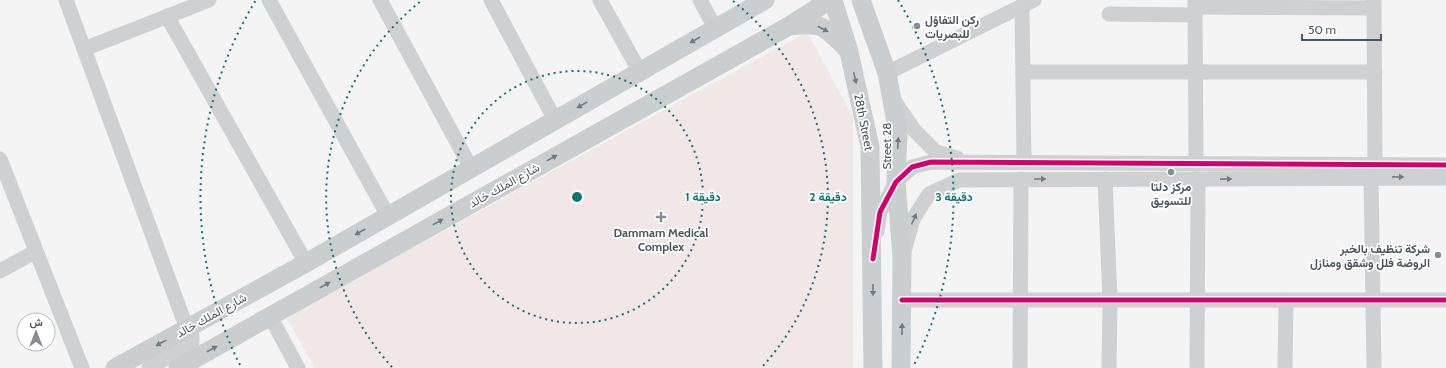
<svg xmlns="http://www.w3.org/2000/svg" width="1446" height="368" viewBox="0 0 1446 368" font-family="Cabin,Vazirmatn,sans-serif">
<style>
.medical{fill:#f1e7e6}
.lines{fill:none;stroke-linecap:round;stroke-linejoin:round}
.minor{stroke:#ced0d2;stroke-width:15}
.major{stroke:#caced1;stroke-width:19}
.cycleway-casing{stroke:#fff;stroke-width:8}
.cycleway{stroke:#d6006c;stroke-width:5}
.oneway{fill:#707a83}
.oneway2{fill:#727b83}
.ring{fill:none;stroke:#0f766e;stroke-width:2;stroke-dasharray:2 4}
.poi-dot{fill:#868d94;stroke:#fff;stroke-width:1.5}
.labels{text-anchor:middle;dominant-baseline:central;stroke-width:3.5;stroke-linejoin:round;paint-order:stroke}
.poi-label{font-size:12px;font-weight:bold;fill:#4a5661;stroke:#fff}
.street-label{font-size:12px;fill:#4a5661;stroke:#fff}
.centre{fill:#0f766e;stroke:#fff;stroke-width:2}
.ring-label{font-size:12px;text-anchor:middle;font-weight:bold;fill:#0f766e;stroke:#fff;stroke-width:3.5;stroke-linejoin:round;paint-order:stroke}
</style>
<rect width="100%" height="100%" fill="#f4f4f4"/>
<!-- medical -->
<polygon class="medical" points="807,32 853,117 853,368 315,368 286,317"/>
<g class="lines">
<!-- minor -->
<g class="minor">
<polyline points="66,0 187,329 192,335 192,342 189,345 149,368"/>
<polyline points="269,0 388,216"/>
<polyline points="380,0 471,168"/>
<polyline points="491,0 555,120"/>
<polyline points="600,0 640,72"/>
<polyline points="700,0 715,28"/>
<polyline points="1195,0 1196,164"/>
<polyline points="1374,0 1375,165"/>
<polyline points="1022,6 1024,162"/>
<polyline points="1195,7 1374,8"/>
<polyline points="1109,14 1195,15"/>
<polyline points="167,16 306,263"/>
<polyline points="84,49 209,0"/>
<polyline points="1023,72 1375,72"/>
<polyline points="887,73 1034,0"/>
<polyline points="893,99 914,130 936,152 957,158"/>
<polyline points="0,159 82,368"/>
<polyline points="1371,177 1374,368"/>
<polyline points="1105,179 1110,300 1109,368"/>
<polyline points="877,231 880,212 896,182 912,167 931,162 1446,165"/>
<polyline points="904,252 913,219 929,194 959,180 1446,178"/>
<polyline points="0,271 35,252"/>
<polyline points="902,300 1446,300"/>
<polyline points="270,316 298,368"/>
<polyline points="1020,368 1021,179"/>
<polyline points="1197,368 1198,180"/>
<polyline points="1285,368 1286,301"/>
</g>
<!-- major -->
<g class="major">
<polyline points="833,0 849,52 870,147 873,368"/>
<polyline points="861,0 887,73 898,133 896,182 902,257 901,368"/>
<path d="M790 26C824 22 825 27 848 50"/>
<polyline points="115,368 306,263 765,0"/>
<polyline points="178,368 789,26 830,0"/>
</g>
<!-- cycleway casing -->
<g class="cycleway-casing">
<g id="cycleway">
<polyline points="873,259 880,212 896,182 912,167 931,162 1446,165"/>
<polyline points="902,300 1446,300"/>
</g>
</g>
<!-- cycleway -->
<use href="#cycleway" class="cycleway"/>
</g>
<!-- one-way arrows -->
<defs><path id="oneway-solid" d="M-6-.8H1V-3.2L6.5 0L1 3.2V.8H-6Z"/></defs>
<g class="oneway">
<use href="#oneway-solid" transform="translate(823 29) rotate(28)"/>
<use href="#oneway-solid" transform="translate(695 40) rotate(150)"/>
<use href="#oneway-solid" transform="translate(855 78) rotate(77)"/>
<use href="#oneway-solid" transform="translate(582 105) rotate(150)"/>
<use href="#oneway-solid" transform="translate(898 143) rotate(-87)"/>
<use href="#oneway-solid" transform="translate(552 158) rotate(-29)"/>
<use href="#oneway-solid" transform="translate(438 222) rotate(-29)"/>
<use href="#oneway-solid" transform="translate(360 232) rotate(150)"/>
<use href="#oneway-solid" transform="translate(325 285) rotate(-29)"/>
<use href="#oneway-solid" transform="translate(873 290) rotate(90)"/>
<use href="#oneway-solid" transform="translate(902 329) rotate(-89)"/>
<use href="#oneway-solid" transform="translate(161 343) rotate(151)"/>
<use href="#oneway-solid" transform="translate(212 349) rotate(-29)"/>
</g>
<g class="oneway2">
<use href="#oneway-solid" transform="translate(1398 177) rotate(1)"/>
<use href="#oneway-solid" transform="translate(1040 179)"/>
<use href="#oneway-solid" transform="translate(1226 179) rotate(-1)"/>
<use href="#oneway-solid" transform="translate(914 219) rotate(-66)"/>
</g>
<!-- distance rings -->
<g class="ring">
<circle cx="577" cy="197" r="126"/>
<path d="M392 367A251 251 0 0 1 421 1M733 1A251 251 0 0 1 762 367"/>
<path d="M240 365A377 377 0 0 1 256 0M898 0A377 377 0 0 1 914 365"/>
</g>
<!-- markers -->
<g class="poi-dot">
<circle cx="917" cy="26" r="4"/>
<circle cx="1171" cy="172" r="4"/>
<path d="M659 211h4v4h4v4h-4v4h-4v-4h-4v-4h4z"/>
<circle cx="1438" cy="255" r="4"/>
</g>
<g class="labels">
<!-- poi labels -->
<g class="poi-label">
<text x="925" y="19" text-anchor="start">ركن التفاؤل<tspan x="925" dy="14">للبصريات</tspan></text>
<text x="1171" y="186">مركز دلتا<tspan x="1171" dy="14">للتسويق</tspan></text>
<text x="661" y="232">Dammam Medical<tspan x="661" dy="14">Complex</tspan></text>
<text x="1430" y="248" text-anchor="end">شركة تنظيف بالخبر<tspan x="1430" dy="14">الروضة فلل وشقق ومنازل</tspan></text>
</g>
<!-- street labels -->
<g class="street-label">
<text transform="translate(864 122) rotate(79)">28th Street</text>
<text transform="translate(886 146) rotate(-90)">Street 28</text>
<text transform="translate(504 185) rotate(-29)">شارع الملك خالد</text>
<text transform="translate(211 315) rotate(-29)">شارع الملك خالد</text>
</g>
</g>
<circle cx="577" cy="197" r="6" class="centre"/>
<g class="ring-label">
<text x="703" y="201">1 دقيقة</text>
<text x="828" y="201">2 دقيقة</text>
<text x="954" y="201">3 دقيقة</text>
</g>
<!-- north arrow -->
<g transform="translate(36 332)"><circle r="19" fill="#ffffff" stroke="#b7bbc0"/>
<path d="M0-3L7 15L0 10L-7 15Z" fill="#868d94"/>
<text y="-6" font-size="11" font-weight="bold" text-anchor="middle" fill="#4a5661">ش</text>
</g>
<!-- scale -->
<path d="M1302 34v6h79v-6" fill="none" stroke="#4a5661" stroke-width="2"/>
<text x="1308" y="34" font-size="12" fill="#4a5661" stroke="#ffffff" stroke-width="3" paint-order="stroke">50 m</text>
</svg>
